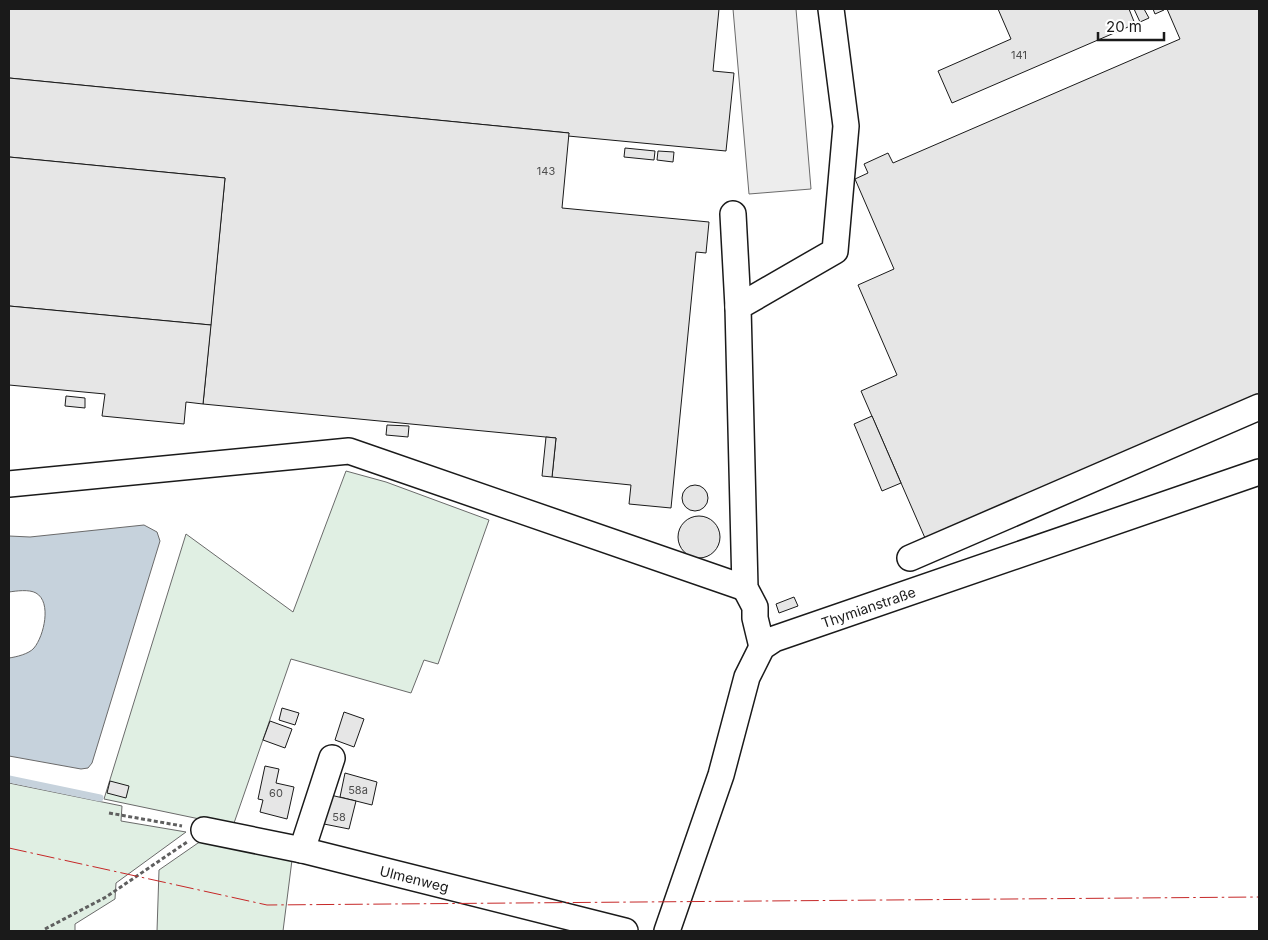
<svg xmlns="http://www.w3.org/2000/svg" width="1268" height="940" viewBox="0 0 1268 940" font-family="Inter,sans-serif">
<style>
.green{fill:#e0efe3;stroke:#6a6a6a}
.parking{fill:#ededed;stroke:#6a6a6a}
.water{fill:#c6d2dc;stroke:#6a6a6a}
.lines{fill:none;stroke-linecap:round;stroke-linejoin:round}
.stream{stroke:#c6d2dc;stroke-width:7}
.building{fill:#e6e6e6;stroke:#1a1a1a}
.minor-casing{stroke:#1a1a1a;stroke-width:28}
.path{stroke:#5f5f5f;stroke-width:3;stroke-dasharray:4 2.5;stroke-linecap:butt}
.minor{stroke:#fff;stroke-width:25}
.power{stroke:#c62828;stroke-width:1;stroke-dasharray:18 4 2.5 4;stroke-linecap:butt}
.labels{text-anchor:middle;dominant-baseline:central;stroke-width:4;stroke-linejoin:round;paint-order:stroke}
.number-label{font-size:11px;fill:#4d4d4d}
.street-label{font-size:14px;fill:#1a1a1a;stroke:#fff}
</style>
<rect width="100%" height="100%" fill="#fff"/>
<!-- green -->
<g class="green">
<polygon points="346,471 386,482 489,520 438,664 424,660 411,693 291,659 233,826 104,799 186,534 293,612"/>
<polygon points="9,783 122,806 121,821 186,832 116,883 115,899 75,924 75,931 9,931"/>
<polygon points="212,840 292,860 283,931 157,931 159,870 198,843"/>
</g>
<!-- parking -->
<polygon class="parking" points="733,9 796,9 811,189 749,194"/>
<!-- water -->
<path class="water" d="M144 525 157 532 160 541 92 763 88 768 81 769 9 756V658C16 657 29 654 34 648 44 636 52 602 36 593 29 589 16 591 9 592V536L30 537Z"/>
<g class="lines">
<!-- stream -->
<polyline class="stream" points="9,779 100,798"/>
</g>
<!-- building -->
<g class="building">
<polygon points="9,9 719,9 713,71 734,73 726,151 568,136 569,133 9,78"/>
<polygon points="998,9 1129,9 1135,24 952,103 938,71 1011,39"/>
<polygon points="1134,9 1144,9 1149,18 1140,22"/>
<polygon points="1153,9 1163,9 1164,10 1155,14"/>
<polygon points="1167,9 1259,9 1259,394 925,538 861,391 897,375 858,285 894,269 855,179 868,173 864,164 888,153 893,163 1180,39"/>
<polygon points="9,78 569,133 562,208 709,222 706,253 696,252 671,508 629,504 631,485 552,477 556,438 203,404 225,178 9,157"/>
<polygon points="625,148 655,151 654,160 624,157"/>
<polygon points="658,151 674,152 673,162 657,160"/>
<polygon points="9,157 225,178 211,325 9,306"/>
<polygon points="9,306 211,325 203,404 186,402 184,424 102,416 105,394 9,385"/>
<polygon points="66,396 85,398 85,408 65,406"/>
<polygon points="872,416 901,483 882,491 854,424"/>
<polygon points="387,425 409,426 408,437 386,435"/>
<polygon points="546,437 556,438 552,477 542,476"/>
<circle cx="695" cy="498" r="13"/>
<circle cx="699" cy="537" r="21"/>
<polygon points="794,597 798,606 779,613 776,604"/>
<polygon points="282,708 299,713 295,725 279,720"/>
<polygon points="344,712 364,719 354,747 335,740"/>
<polygon points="270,721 292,729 285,748 263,740"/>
<polygon points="265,766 279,769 276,783 294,787 287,819 260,812 263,800 258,799"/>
<polygon points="345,773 377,782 372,805 340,797"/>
<polygon points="110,781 129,786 126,798 107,793"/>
<polygon points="326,794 356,801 349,829 324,824 327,811"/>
</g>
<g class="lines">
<!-- minor casing -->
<g class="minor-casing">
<g id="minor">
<polyline points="733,214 738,307"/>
<polyline points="9,484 349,451 745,588"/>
<polyline points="910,558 1259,407"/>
<polyline points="762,647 755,618 755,607 745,588 738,307 835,251 846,126 831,9"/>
<path id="s1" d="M204 830 302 850 625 931"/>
<polyline points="302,850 332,758"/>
<path id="s2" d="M667 931 721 775 747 677 762 647 774 639 1259 472"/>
</g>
</g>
<!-- path -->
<g class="path">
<polyline points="109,813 182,826"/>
<polyline points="45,929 106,897 187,842"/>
</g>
<!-- minor -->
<use href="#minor" class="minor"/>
<!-- power -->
<polyline class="power" points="9,848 267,905 1259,897"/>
</g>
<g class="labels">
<!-- number labels -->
<g class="number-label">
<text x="1019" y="55">141</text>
<text x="546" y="171">143</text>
<text x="358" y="790">58a</text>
<text x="276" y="793">60</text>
<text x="339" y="817">58</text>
</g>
<!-- street labels -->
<g class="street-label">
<text stroke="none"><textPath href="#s2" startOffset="414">Thymianstraße</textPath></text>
<text stroke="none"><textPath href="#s1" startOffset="216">Ulmenweg</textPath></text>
</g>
</g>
<!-- border -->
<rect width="1268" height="940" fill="none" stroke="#1a1a1a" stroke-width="20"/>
<!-- scale -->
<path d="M1098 32v8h66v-8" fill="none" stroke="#1a1a1a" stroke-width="2.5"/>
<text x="1106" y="32" font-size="15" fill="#1a1a1a" stroke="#ffffff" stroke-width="4" paint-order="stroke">20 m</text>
</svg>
